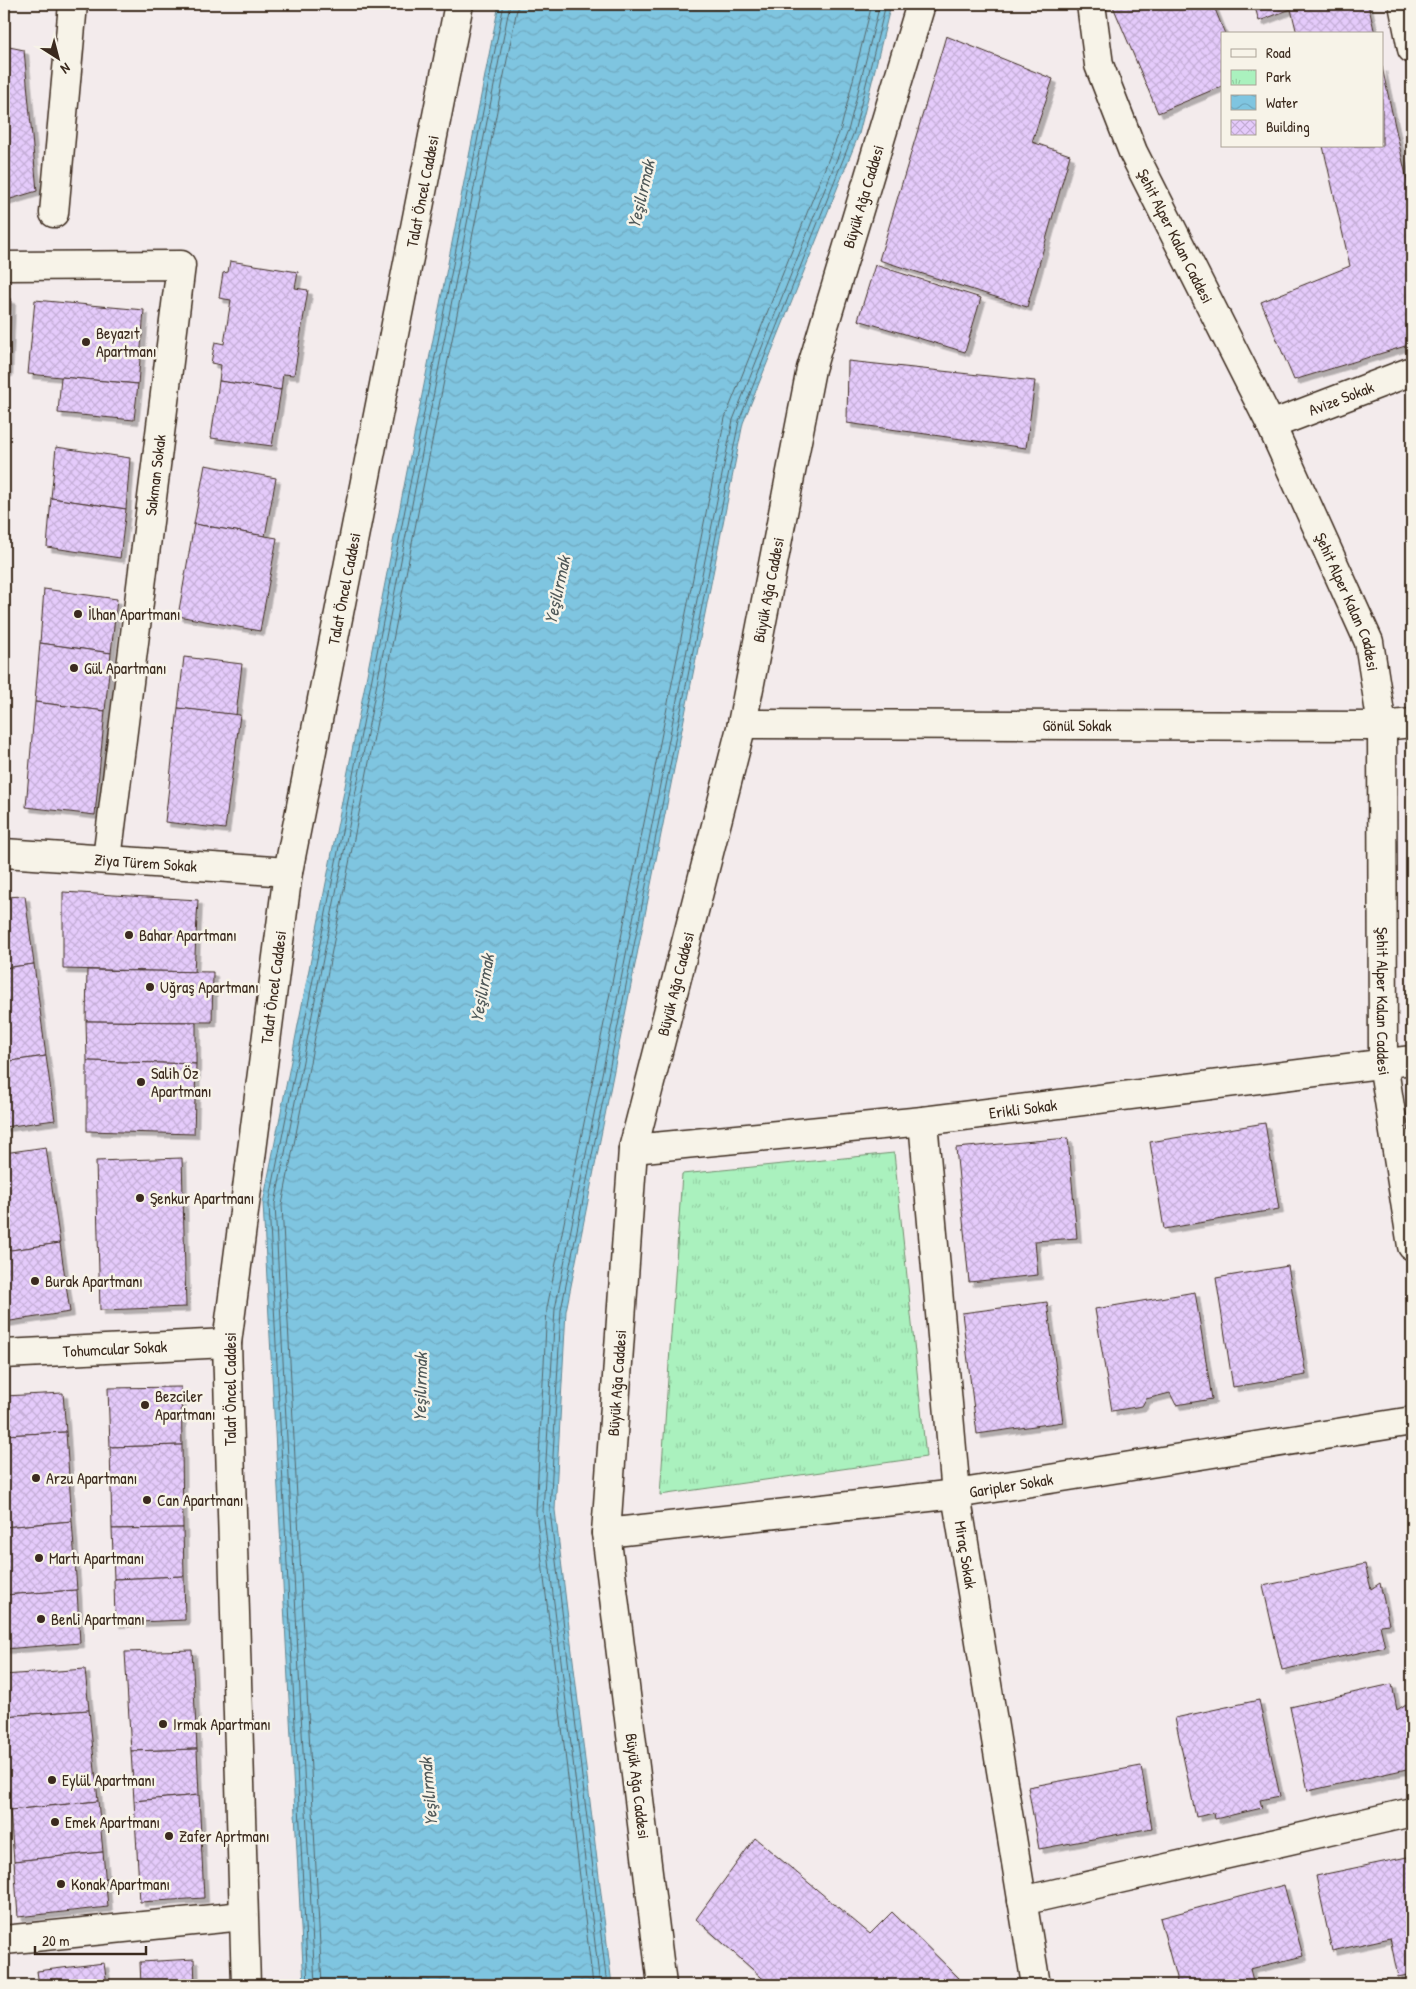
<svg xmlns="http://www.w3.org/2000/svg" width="1416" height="1989" viewBox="0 0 1416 1989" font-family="'Patrick Hand',sans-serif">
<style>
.park{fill:url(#park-tufts);stroke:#728e6e}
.water{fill:url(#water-waves);stroke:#648792}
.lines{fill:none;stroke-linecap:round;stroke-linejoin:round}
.shore{stroke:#56686c;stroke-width:1}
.building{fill:url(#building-cross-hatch);stroke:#3b2a1e;filter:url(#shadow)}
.minor-casing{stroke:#3b2a1e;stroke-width:31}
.minor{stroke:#f7f3e8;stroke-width:28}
.poi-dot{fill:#3b2a1e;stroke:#f7f3e8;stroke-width:2}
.labels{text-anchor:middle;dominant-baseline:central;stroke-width:5;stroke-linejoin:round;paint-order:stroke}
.street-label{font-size:16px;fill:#3b2a1e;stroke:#f7f3e8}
.poi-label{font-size:16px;fill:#3b2a1e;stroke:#f7f3e8;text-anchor:start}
.water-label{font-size:18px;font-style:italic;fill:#4f5858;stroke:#f7f3e8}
</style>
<defs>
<pattern id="park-tufts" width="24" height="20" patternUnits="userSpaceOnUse" patternTransform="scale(1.25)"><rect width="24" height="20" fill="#aaf1be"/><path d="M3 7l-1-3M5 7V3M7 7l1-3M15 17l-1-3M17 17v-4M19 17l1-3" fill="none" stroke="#93cfa3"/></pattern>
<pattern id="water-waves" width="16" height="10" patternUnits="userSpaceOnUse" patternTransform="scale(1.25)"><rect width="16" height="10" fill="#7fc5e0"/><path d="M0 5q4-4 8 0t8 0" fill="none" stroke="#6fa9c0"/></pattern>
<pattern id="building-cross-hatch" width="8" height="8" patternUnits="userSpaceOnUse" patternTransform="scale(1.25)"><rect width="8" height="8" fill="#e5cbfb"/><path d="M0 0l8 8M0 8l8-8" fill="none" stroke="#c5aed7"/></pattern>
<filter id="shadow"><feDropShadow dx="4.5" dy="4.5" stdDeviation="0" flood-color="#0004"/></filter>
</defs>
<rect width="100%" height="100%" fill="#f3ebec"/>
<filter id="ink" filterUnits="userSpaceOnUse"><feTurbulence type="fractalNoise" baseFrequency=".02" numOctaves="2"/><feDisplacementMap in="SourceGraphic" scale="10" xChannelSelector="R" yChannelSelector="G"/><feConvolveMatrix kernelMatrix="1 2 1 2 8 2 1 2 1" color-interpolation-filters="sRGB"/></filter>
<g filter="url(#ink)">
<!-- park -->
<polygon class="park" points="894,1153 926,1457 660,1495 682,1174"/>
<!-- water -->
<polygon class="water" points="499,4 891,4 859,134 743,423 566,1311 555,1510 612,1985 304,1985 263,1203"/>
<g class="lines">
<!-- shore -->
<g class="shore">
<polyline points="308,1985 269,1204 504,4"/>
<polyline points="315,1985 275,1204 510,4"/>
<polyline points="322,1985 282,1205 518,4"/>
<polyline points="593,1985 536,1512 547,1308 725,418 841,128 872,4"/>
<polyline points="600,1985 543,1511 555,1309 733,420 848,131 880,4"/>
<polyline points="607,1985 550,1511 561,1310 739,421 854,132 886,4"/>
</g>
</g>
<!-- building -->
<g class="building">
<polygon points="1112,4 1213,4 1225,34 1222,34 1222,86 1158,113"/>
<polygon points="1254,4 1368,4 1375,34 1297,34 1291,9 1259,21"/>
<polygon points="946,36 1053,79 1032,142 1070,155 1027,307 879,260"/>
<polygon points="4,46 24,50 37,191 4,201"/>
<polygon points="1382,67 1412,203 1412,344 1294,380 1261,302 1350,266 1323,146 1382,146"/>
<polygon points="230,261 298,272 295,288 308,290 294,375 283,374 281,390 219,381 221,365 211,363 215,342 224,344 231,300 219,298 223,273 228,272"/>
<polygon points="875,265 981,298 965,352 858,320"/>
<polygon points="4,299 11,299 8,372 4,372"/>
<polygon points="35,300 144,310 138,384 28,374"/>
<polygon points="848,361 1035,381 1026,448 847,423"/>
<polygon points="61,377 138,384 134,420 58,413"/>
<polygon points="219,381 281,390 272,446 211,438"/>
<polygon points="56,447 130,458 126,509 51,498"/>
<polygon points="205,465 276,478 265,536 194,524"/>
<polygon points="51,498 126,509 120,558 47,547"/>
<polygon points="194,524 277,538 260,631 178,616"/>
<polygon points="44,589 117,599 111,653 40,643"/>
<polygon points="40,643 111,653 105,711 35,702"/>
<polygon points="184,657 242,664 236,715 178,708"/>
<polygon points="35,702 105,711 95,815 26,807"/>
<polygon points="178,708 240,715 225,829 165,822"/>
<polygon points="63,892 198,900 194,972 63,969"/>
<polygon points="25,896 34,964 4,968 4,897"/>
<polygon points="34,964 46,1056 4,1062 4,968"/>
<polygon points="87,970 213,972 212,1022 86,1021"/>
<polygon points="86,1021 196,1022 196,1064 87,1061"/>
<polygon points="46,1056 55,1120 4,1127 4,1062"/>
<polygon points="87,1061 196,1064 194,1134 87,1131"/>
<polygon points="1265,1123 1279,1209 1164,1229 1150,1142"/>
<polygon points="1068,1138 1077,1238 1035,1241 1038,1275 969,1282 956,1148"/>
<polygon points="46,1147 60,1243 4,1251 4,1153"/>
<polygon points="182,1158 186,1307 100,1310 96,1161"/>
<polygon points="60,1243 70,1312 4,1322 4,1251"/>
<polygon points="1288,1266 1306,1375 1233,1387 1216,1278"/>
<polygon points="1195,1292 1212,1399 1176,1405 1170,1393 1146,1399 1142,1406 1112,1411 1095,1309"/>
<polygon points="1047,1302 1063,1422 977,1434 962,1313"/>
<polygon points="181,1387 182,1445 110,1447 108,1388"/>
<polygon points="63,1393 66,1432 4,1435 4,1396"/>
<polygon points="66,1432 72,1521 4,1527 4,1435"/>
<polygon points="182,1445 183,1528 112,1529 110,1447"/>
<polygon points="72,1521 77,1590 4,1595 4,1527"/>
<polygon points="183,1528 184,1576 114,1579 112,1529"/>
<polygon points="1365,1564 1371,1589 1380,1583 1389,1624 1380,1625 1385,1647 1282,1670 1263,1586"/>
<polygon points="184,1576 185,1620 115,1623 114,1579"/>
<polygon points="77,1590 80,1643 4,1649 4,1595"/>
<polygon points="192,1650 197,1749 131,1751 125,1652"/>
<polygon points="85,1669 89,1710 4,1716 4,1675"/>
<polygon points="1392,1684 1397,1710 1406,1704 1412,1731 1412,1746 1406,1747 1411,1768 1308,1791 1290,1707"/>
<polygon points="1259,1700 1280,1796 1260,1800 1262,1808 1215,1819 1214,1813 1196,1817 1175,1718"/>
<polygon points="89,1710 98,1801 10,1810 4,1716"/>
<polygon points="197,1749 199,1795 134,1801 131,1751"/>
<polygon points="1141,1766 1152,1828 1039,1849 1028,1787"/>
<polygon points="199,1795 204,1898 140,1902 134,1801"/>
<polygon points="98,1801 103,1852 14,1861 10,1810"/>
<polygon points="755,1838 870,1934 892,1912 959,1978 952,1985 770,1985 696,1919"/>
<polygon points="103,1852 108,1907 18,1917 14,1861"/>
<polygon points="1412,1856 1412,1974 1398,1977 1390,1938 1332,1951 1316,1876"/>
<polygon points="1284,1885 1303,1956 1250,1969 1254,1985 1178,1985 1160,1918"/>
<polygon points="194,1959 195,1985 141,1985 140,1962"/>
<polygon points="104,1963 107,1985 39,1985 37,1971"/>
</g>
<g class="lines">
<!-- minor casing -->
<g class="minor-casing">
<g id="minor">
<path id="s1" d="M1091 4 1099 65 1133 152 1271 425 1369 642 1382 726 1383 1063 1412 1246"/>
<polyline points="1403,4 1412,49"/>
<polyline points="54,213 73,4"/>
<polyline points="4,266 181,265 107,859"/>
<path id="s2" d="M1271 425 1412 371"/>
<path id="s3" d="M742 724 1382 726 1412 723"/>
<path id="s4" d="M4 853 288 872"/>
<path id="s5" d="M923 1121 956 1494 1036 1985"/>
<path id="s6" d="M633 1149 923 1121 1412 1060"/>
<path id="s7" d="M4 1354 227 1343"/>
<path id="s8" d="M606 1533 956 1494 1412 1421"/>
<polyline points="1022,1901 1412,1812"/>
<polyline points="4,1940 243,1916"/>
<path id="s9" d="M246 1985 227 1343 288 872 459 4"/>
<path id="s10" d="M662 1985 606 1533 633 1149 742 724 811 369 921 4"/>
</g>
</g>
<!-- minor -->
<use href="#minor" class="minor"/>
</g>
</g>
<!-- markers -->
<g class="poi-dot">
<circle cx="86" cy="342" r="5"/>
<circle cx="78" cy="614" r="5"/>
<circle cx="74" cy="668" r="5"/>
<circle cx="129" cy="935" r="5"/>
<circle cx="150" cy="987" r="5"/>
<circle cx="141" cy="1082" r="5"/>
<circle cx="140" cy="1198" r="5"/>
<circle cx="35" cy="1281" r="5"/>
<circle cx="145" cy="1405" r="5"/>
<circle cx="36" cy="1478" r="5"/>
<circle cx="147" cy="1500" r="5"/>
<circle cx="39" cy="1558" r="5"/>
<circle cx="41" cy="1619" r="5"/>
<circle cx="163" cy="1724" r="5"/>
<circle cx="52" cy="1780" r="5"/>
<circle cx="55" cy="1822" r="5"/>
<circle cx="169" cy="1836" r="5"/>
<circle cx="61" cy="1884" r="5"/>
</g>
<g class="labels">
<!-- street labels -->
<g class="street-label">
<text stroke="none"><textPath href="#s9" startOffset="1811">Talat Öncel Caddesi</textPath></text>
<text stroke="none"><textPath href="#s10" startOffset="1821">Büyük Ağa Caddesi</textPath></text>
<text stroke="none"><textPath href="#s1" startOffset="249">Şehit Alper Kalan Caddesi</textPath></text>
<text stroke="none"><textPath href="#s2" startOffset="75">Avize Sokak</textPath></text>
<text transform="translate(155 475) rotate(-83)">Sakman Sokak</text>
<text stroke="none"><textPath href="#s9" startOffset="1406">Talat Öncel Caddesi</textPath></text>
<text stroke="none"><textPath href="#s10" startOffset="1416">Büyük Ağa Caddesi</textPath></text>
<text stroke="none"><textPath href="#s1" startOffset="654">Şehit Alper Kalan Caddesi</textPath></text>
<text stroke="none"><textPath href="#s3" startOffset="335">Gönül Sokak</textPath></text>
<text stroke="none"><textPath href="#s4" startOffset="142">Ziya Türem Sokak</textPath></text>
<text stroke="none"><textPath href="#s10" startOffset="1011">Büyük Ağa Caddesi</textPath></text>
<text stroke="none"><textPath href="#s9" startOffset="1001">Talat Öncel Caddesi</textPath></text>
<text stroke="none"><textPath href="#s1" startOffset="1059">Şehit Alper Kalan Caddesi</textPath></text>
<text stroke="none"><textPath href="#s6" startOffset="392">Erikli Sokak</textPath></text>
<text stroke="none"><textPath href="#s7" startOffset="111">Tohumcular Sokak</textPath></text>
<text stroke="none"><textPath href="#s10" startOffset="606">Büyük Ağa Caddesi</textPath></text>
<text transform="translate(230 1389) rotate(-90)">Talat Öncel Caddesi</text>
<text stroke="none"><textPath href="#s8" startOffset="408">Garipler Sokak</textPath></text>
<text stroke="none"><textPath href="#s5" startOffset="436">Miraç Sokak</textPath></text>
<text transform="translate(638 1786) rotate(83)">Büyük Ağa Caddesi</text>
</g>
<!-- poi labels -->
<g class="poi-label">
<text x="96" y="333">Beyazıt<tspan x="96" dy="18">Apartmanı</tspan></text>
<text x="88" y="614">İlhan Apartmanı</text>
<text x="84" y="668">Gül Apartmanı</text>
<text x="139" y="935">Bahar Apartmanı</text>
<text x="160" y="987">Uğraş Apartmanı</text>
<text x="151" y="1073">Salih Öz<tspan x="151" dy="18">Apartmanı</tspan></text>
<text x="150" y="1198">Şenkur Apartmanı</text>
<text x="45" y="1281">Burak Apartmanı</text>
<text x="155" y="1396">Bezciler<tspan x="155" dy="18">Apartmanı</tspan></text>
<text x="46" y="1478">Arzu Apartmanı</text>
<text x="157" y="1500">Can Apartmanı</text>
<text x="49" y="1558">Martı Apartmanı</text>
<text x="51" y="1619">Benli Apartmanı</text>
<text x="173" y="1724">Irmak Apartmanı</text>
<text x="62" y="1780">Eylül Apartmanı</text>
<text x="65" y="1822">Emek Apartmanı</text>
<text x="179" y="1836">Zafer Aprtmanı</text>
<text x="71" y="1884">Konak Apartmanı</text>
</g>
<!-- water labels -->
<g class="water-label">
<text transform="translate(641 194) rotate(-77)">Yeşilırmak</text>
<text transform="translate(557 590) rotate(-78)">Yeşilırmak</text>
<text transform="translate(482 988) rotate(-80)">Yeşilırmak</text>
<text transform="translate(420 1387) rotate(-89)">Yeşilırmak</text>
<text transform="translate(428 1792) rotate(-95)">Yeşilırmak</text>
</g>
</g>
<!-- margin -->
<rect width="1416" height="1989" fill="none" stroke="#f7f3e8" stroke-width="20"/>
<rect x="10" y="10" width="1396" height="1969" fill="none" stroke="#3b2a1e" stroke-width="2" filter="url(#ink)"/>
<!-- legend -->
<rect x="1221" y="32" width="162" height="115" fill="#f7f3e8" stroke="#aca397"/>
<rect x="1231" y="49" width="25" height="8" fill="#f7f3e8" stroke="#aca397"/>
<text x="1266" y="58" font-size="15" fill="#3b2a1e">Road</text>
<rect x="1231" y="70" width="25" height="15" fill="url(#park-tufts)" stroke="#aca397"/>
<text x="1266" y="82" font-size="15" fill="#3b2a1e">Park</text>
<rect x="1231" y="95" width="25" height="15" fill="url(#water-waves)" stroke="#aca397"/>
<text x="1266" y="108" font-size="15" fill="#3b2a1e">Water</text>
<rect x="1231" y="120" width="25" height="15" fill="url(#building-cross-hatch)" stroke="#aca397"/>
<text x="1266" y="132" font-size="15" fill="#3b2a1e">Building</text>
<!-- north arrow -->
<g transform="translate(58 58) rotate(144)" stroke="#f7f3e8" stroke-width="4" paint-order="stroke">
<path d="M0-4L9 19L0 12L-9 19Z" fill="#3b2a1e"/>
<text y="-8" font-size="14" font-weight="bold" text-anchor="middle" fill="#3b2a1e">N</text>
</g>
<!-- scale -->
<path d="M35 1946v8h111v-8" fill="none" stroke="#3b2a1e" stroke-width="2.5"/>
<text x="42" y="1946" font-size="15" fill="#3b2a1e" stroke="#f7f3e8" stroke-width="4" paint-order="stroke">20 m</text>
</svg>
